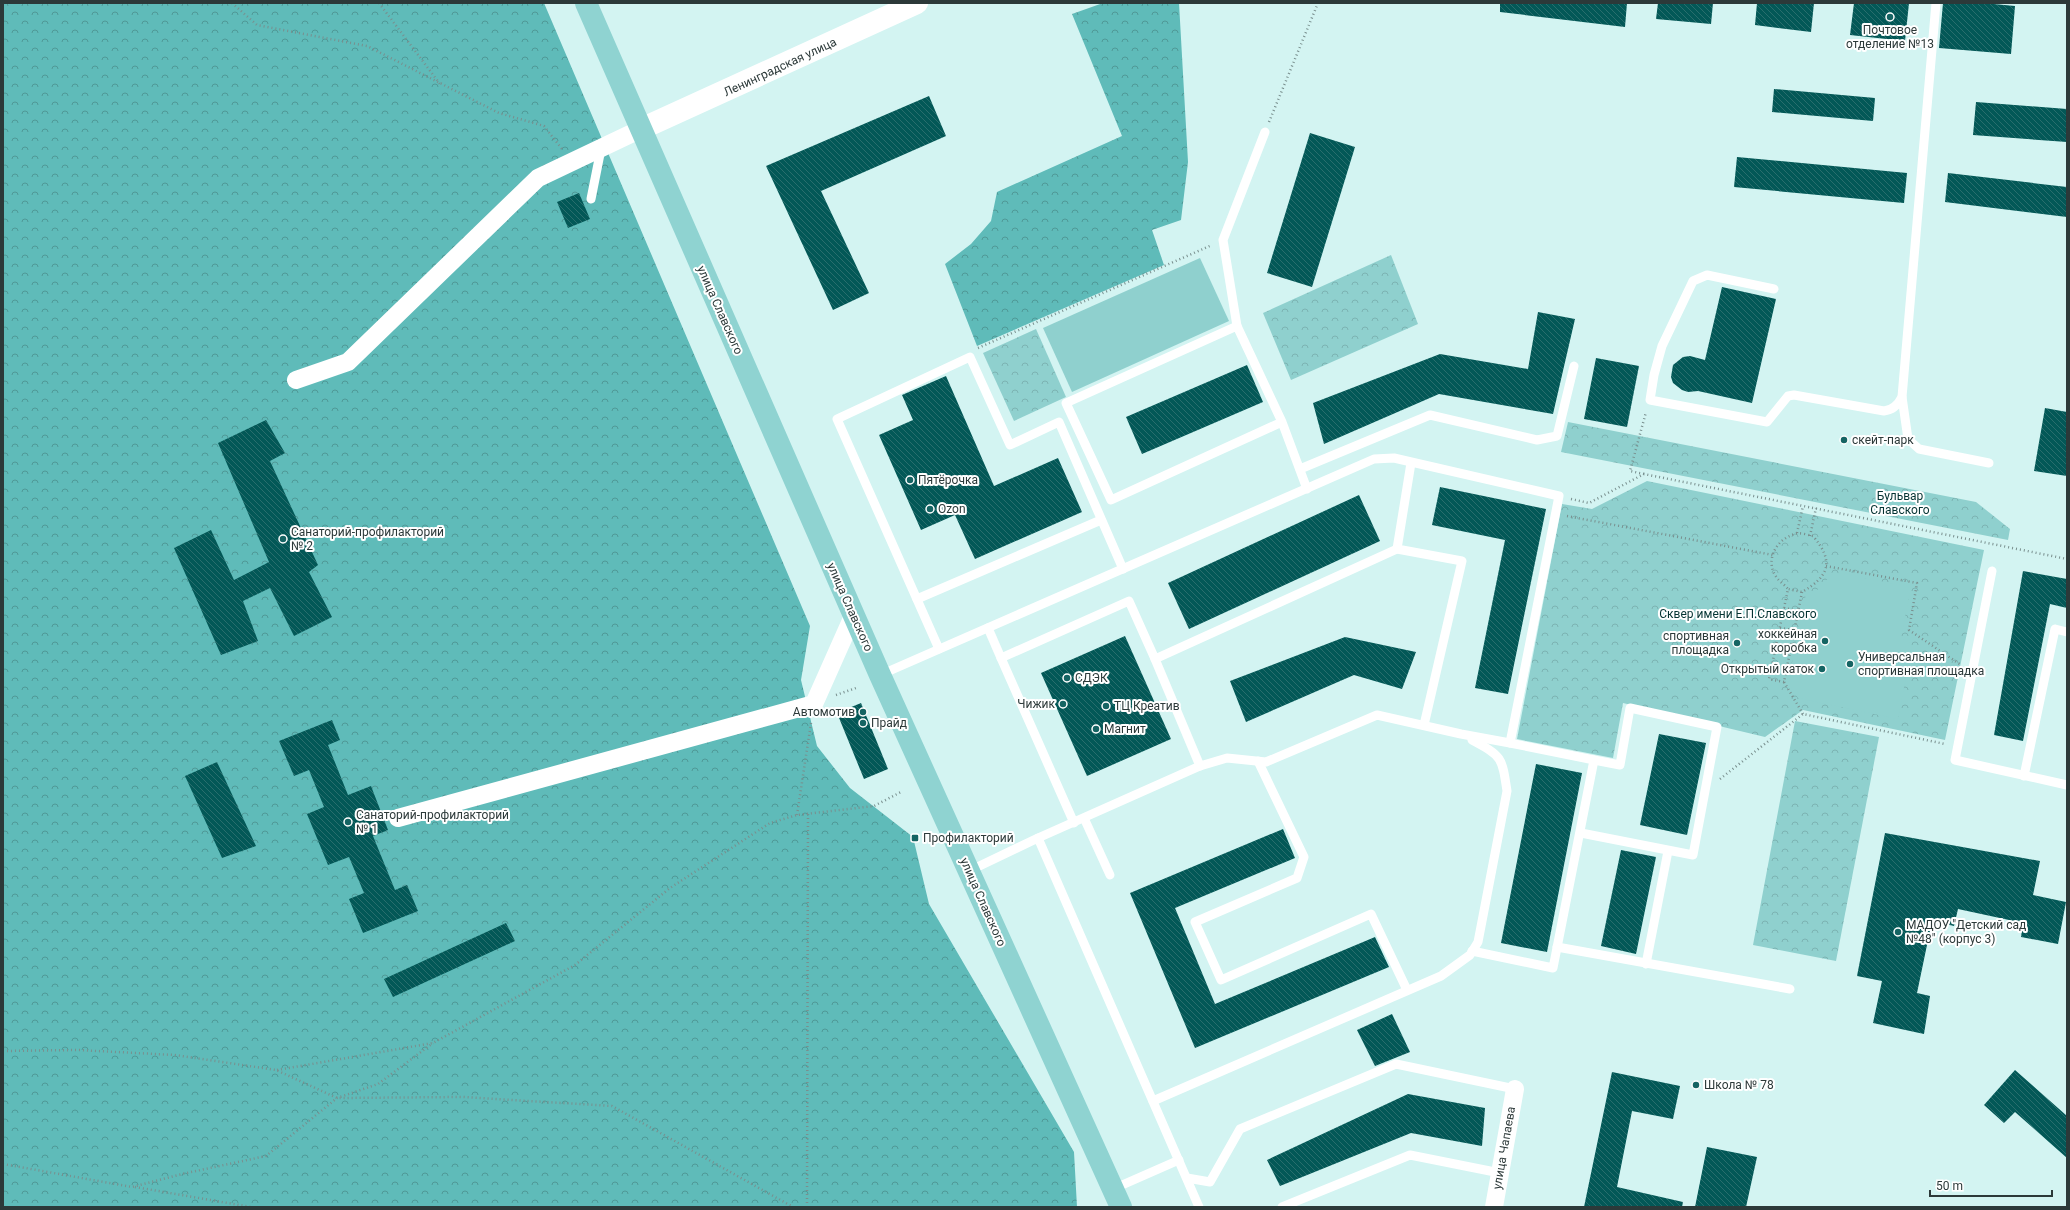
<svg xmlns="http://www.w3.org/2000/svg" width="2070" height="1210" viewBox="0 0 2070 1210" font-family="Roboto,sans-serif">
<style>
.forest{fill:url(#forest-crowns)}
.park{fill:url(#park-crowns)}
.garden{fill:#8fd0ce}
.building{fill:url(#building-back-hatch)}
.lines{fill:none;stroke-linecap:round;stroke-linejoin:round}
.path{stroke:#798f8e;stroke-width:2.5;stroke-dasharray:1 3;stroke-linecap:butt}
.service{stroke:#fff;stroke-width:9}
.minor{stroke:#fff;stroke-width:18}
.tertiary{stroke:#fff;stroke-width:22}
.primary{stroke:#8fd3d1;stroke-width:22}
.poi-dot{fill:#156463;stroke:#fff;stroke-width:1.5}
.labels{text-anchor:middle;dominant-baseline:central;stroke-width:4;stroke-linejoin:round;paint-order:stroke}
.poi-label{font-size:12px;fill:#2c3939;stroke:#fff;text-anchor:start}
.street-label{font-size:12px;fill:#2c3939;stroke:#fff}
.park-label{font-size:12px;fill:#043332;stroke:#fff}
</style>
<defs>
<pattern id="forest-crowns" width="20" height="18" patternUnits="userSpaceOnUse"><rect width="20" height="18" fill="#5fbbb9"/><path d="M2 6a3 3 0 1 1 6 0M12 15a3 3 0 1 1 6 0" fill="none" stroke="#4f9997"/></pattern>
<pattern id="park-crowns" width="20" height="18" patternUnits="userSpaceOnUse"><rect width="20" height="18" fill="#8fd0ce"/><path d="M2 6a3 3 0 1 1 6 0M12 15a3 3 0 1 1 6 0" fill="none" stroke="#7cb3b2"/></pattern>
<pattern id="building-back-hatch" width="6" height="6" patternUnits="userSpaceOnUse"><rect width="6" height="6" fill="#035857"/><path d="M-1 5l2 2M0 0l6 6M5-1l2 2" fill="none" stroke="#296e6d"/></pattern>
</defs>
<rect width="100%" height="100%" fill="#d3f4f2"/>
<!-- forest -->
<g class="forest">
<polygon points="3,3 544,3 810,626 801,680 817,746 850,788 913,837 929,904 1074,1152 1077,1207 3,1207"/>
<polygon points="1103,3 1179,3 1188,162 1181,220 1152,230 1164,265 977,346 945,264 971,244 991,221 997,192 1122,136 1072,14"/>
</g>
<!-- park -->
<g class="park">
<polygon points="1391,255 1418,324 1291,380 1263,313"/>
<polygon points="1036,329 1066,397 1014,421 983,353"/>
<polygon points="1568,422 1976,502 2010,529 2008,540 1561,452"/>
<polygon points="1647,481 1984,550 1945,740 1803,710 1765,737 1623,703 1613,758 1517,739 1562,504 1592,509"/>
<polygon points="1795,721 1879,737 1836,961 1753,945"/>
</g>
<!-- garden -->
<g class="garden">
<polygon points="1200,258 1229,321 1072,392 1043,328"/>
<polygon points="1833,572 1911,587 1901,637 1912,645 1898,719 1798,698 1788,682 1806,594 1819,589"/>
</g>
<!-- building -->
<g class="building">
<polygon points="1500,3 1627,3 1625,27 1500,12"/>
<polygon points="1658,3 1713,3 1711,24 1656,19"/>
<polygon points="1757,3 1814,3 1811,32 1755,25"/>
<polygon points="1854,3 1909,3 1905,41 1850,35"/>
<polygon points="1943,3 1983,3 2015,6 2011,54 1939,48"/>
<polygon points="1774,89 1875,98 1873,121 1772,112"/>
<polygon points="929,96 946,136 821,191 869,293 833,310 766,166"/>
<polygon points="1976,102 2067,109 2067,142 1973,135"/>
<polygon points="1310,133 1355,147 1312,287 1267,273"/>
<polygon points="1737,157 1907,173 1904,203 1734,187"/>
<polygon points="1948,173 2067,187 2067,217 1945,202"/>
<polygon points="579,193 590,219 568,228 557,202"/>
<polygon points="1722,287 1776,299 1752,403 1698,391 1688,392 1682,390 1673,383 1671,377 1673,365 1683,357 1690,356 1705,360"/>
<polygon points="1538,312 1575,319 1553,414 1439,394 1324,444 1313,403 1440,354 1528,369"/>
<polygon points="1596,358 1639,366 1627,427 1584,419"/>
<polygon points="1247,365 1263,402 1142,454 1126,417"/>
<polygon points="946,376 994,486 1058,458 1082,512 975,559 955,515 921,530 879,435 913,420 902,395"/>
<polygon points="2045,408 2067,412 2067,476 2034,471"/>
<polygon points="266,420 285,453 270,461 318,565 309,572 332,617 294,636 270,588 243,601 258,641 221,655 174,548 211,530 234,580 269,562 218,443"/>
<polygon points="1440,487 1546,509 1508,694 1475,688 1505,540 1432,525"/>
<polygon points="1359,495 1380,541 1189,629 1168,583"/>
<polygon points="2023,571 2067,579 2067,608 2050,604 2023,741 1994,735"/>
<polygon points="1125,636 1171,739 1087,776 1041,673"/>
<polygon points="1345,637 1416,652 1402,689 1354,675 1246,722 1230,681"/>
<polygon points="861,703 888,769 864,779 837,713"/>
<polygon points="332,720 340,740 328,745 348,795 371,786 388,830 373,836 395,890 407,885 418,911 363,933 349,899 364,893 349,857 328,865 307,814 324,807 309,770 294,776 279,741"/>
<polygon points="1659,734 1706,743 1687,835 1640,825"/>
<polygon points="217,762 256,846 222,858 185,776"/>
<polygon points="1536,764 1582,773 1547,952 1501,943"/>
<polygon points="1283,829 1295,858 1175,908 1215,1004 1375,937 1389,967 1195,1048 1130,893"/>
<polygon points="1885,833 2040,861 2033,895 2066,902 2058,944 2021,937 2023,923 1958,909 1954,926 1932,921 1917,993 1930,996 1924,1034 1873,1023 1882,981 1857,976"/>
<polygon points="1621,850 1656,857 1636,954 1601,946"/>
<polygon points="506,923 515,941 393,997 384,979"/>
<polygon points="1392,1014 1410,1052 1375,1066 1357,1030"/>
<polygon points="2015,1070 2067,1116 2067,1158 2015,1112 2004,1123 1984,1105"/>
<polygon points="1612,1072 1680,1086 1673,1119 1632,1111 1617,1187 1683,1202 1682,1207 1584,1207"/>
<polygon points="1408,1094 1485,1108 1482,1146 1411,1133 1280,1186 1267,1160"/>
<polygon points="1707,1147 1757,1157 1746,1207 1695,1207"/>
</g>
<g class="lines">
<!-- path -->
<g class="path">
<polyline points="232,3 257,25 367,46 499,113 544,126 562,149"/>
<polyline points="379,3 440,84"/>
<polyline points="1269,122 1318,3"/>
<polyline points="978,348 1212,245"/>
<polyline points="1644,474 1630,471 1646,412"/>
<polyline points="1571,499 1589,503 1644,474 2067,559"/>
<polyline points="1567,516 1773,555"/>
<polyline points="1797,533 1803,506"/>
<polyline points="1810,536 1816,508"/>
<polyline points="1826,566 1917,583 1909,630 1961,665"/>
<polyline points="1802,592 1784,682 1803,714"/>
<polyline points="1784,608 1798,611"/>
<polyline points="1780,628 1794,630"/>
<polyline points="1775,650 1790,653"/>
<path d="M1784 682 1769 679 1788 589 1802 592C1830 576 1834 561 1813 536 1808 535 1800 532 1795 534 1776 539 1764 561 1777 578 1780 582 1785 585 1788 589"/>
<polyline points="836,695 856,688"/>
<polyline points="1720,779 1803,714 1945,744"/>
<polyline points="797,815 811,723"/>
<polyline points="3,1051 78,1050 175,1055 276,1070 337,1098 463,1097 612,1106 793,1207"/>
<polyline points="277,1070 433,1043 575,965 670,888 770,823 797,815 874,806 901,792"/>
<polyline points="3,1164 132,1187 182,1174 266,1156 337,1098 378,1084 433,1043"/>
<polyline points="135,1187 251,1207"/>
<polyline points="807,1207 808,814"/>
</g>
<!-- service -->
<g class="service">
<polyline points="591,199 601,149"/>
<path d="M1774 289 1707 275 1693 281 1662 346 1654 375 1650 400 1767 422 1788 396 1794 395 1884 411C1893 410 1898 405 1902 397L1936 3"/>
<polyline points="1237,326 1223,240 1265,132"/>
<polyline points="1902,397 1908,439 1919,449 1989,463"/>
<polyline points="1282,422 1237,326 1066,403 1111,500 1282,422 1307,489"/>
<polyline points="1411,463 1397,549 1462,561 1424,725"/>
<polyline points="1300,469 1430,415 1537,440 1557,436 1574,366"/>
<polyline points="1992,571 1955,760 2067,785"/>
<polyline points="917,599 1101,520"/>
<polyline points="988,628 1001,658"/>
<polyline points="939,649 837,419 970,357 1010,445 1059,422 1123,569"/>
<polyline points="1155,659 1200,766"/>
<polyline points="880,675 1374,459 1394,458 1559,496 1510,743 1461,734 1377,715 1266,762 1227,758 1200,766 1038,838"/>
<polyline points="1258,761 1304,857 1297,878 1195,922 1221,980 1371,914 1407,990"/>
<polyline points="2024,776 2055,629 2067,632"/>
<polyline points="1084,818 1110,875"/>
<polyline points="1074,823 1001,658 1129,601 1155,659 1397,549"/>
<polyline points="1581,833 1693,855 1717,727 1630,708 1620,765 1594,760"/>
<polyline points="969,871 1038,838 1199,1207"/>
<polyline points="1557,947 1790,989"/>
<polyline points="1472,951 1553,968 1594,760 1510,743"/>
<polyline points="1646,964 1668,851"/>
<path d="M1153 1101 1441 976 1470 955 1478 942 1507 791C1502 757 1502 756 1472 740"/>
<polyline points="1187,1178 1210,1182 1240,1129 1396,1064 1515,1089"/>
<polyline points="1113,1189 1179,1160"/>
<polyline points="1282,1207 1410,1155 1500,1173"/>
</g>
<!-- minor -->
<g class="minor">
<polyline points="296,380 348,362 538,178 641,129"/>
<polyline points="398,818 814,704 854,614"/>
<polyline points="1494,1207 1515,1089"/>
</g>
<!-- tertiary -->
<polyline class="tertiary" points="641,129 917,3"/>
<!-- primary -->
<polyline class="primary" points="586,3 880,675 1121,1207"/>
</g>
<!-- markers -->
<g class="poi-dot">
<circle cx="1890" cy="17" r="4"/>
<circle cx="1844" cy="440" r="4"/>
<circle cx="910" cy="480" r="4"/>
<circle cx="930" cy="509" r="4"/>
<circle cx="283" cy="539" r="4"/>
<circle cx="1825" cy="641" r="4"/>
<circle cx="1737" cy="643" r="4"/>
<circle cx="1850" cy="664" r="4"/>
<circle cx="1822" cy="669" r="4"/>
<circle cx="1067" cy="678" r="4"/>
<circle cx="1063" cy="704" r="4"/>
<circle cx="1106" cy="706" r="4"/>
<circle cx="863" cy="712" r="4"/>
<circle cx="863" cy="723" r="4"/>
<circle cx="1096" cy="729" r="4"/>
<circle cx="348" cy="822" r="4"/>
<rect x="911" y="834" width="8" height="8" rx="2"/>
<circle cx="1898" cy="932" r="4"/>
<circle cx="1696" cy="1085" r="4"/>
</g>
<g class="labels">
<!-- poi labels -->
<g class="poi-label">
<text x="1890" y="30" text-anchor="middle">Почтовое<tspan x="1890" dy="14">отделение №13</tspan></text>
<text x="1852" y="440">скейт-парк</text>
<text x="918" y="480">Пятёрочка</text>
<text x="938" y="509">Ozon</text>
<text x="291" y="532">Санаторий-профилакторий<tspan x="291" dy="14">№ 2</tspan></text>
<text x="1817" y="634" text-anchor="end">хоккейная<tspan x="1817" dy="14">коробка</tspan></text>
<text x="1729" y="636" text-anchor="end">спортивная<tspan x="1729" dy="14">площадка</tspan></text>
<text x="1858" y="657">Универсальная<tspan x="1858" dy="14">спортивная площадка</tspan></text>
<text x="1814" y="669" text-anchor="end">Открытый каток</text>
<text x="1075" y="678">СДЭК</text>
<text x="1055" y="704" text-anchor="end">Чижик</text>
<text x="1114" y="706">ТЦ Креатив</text>
<text x="855" y="712" text-anchor="end">Автомотив</text>
<text x="871" y="723">Прайд</text>
<text x="1104" y="729">Магнит</text>
<text x="356" y="815">Санаторий-профилакторий<tspan x="356" dy="14">№ 1</tspan></text>
<text x="923" y="838">Профилакторий</text>
<text x="1906" y="925">МАДОУ "Детский сад<tspan x="1906" dy="14">№48" (корпус 3)</tspan></text>
<text x="1704" y="1085">Школа № 78</text>
</g>
<!-- street labels -->
<g class="street-label">
<text transform="translate(780 67) rotate(-25)">Ленинградская улица</text>
<text transform="translate(720 310) rotate(66)">улица Славского</text>
<text transform="translate(850 607) rotate(66)">улица Славского</text>
<text transform="translate(983 902) rotate(66)">улица Славского</text>
<text transform="translate(1504 1148) rotate(-80)">улица Чапаева</text>
</g>
<!-- park labels -->
<g class="park-label">
<text x="1900" y="496">Бульвар<tspan x="1900" dy="14">Славского</tspan></text>
<text x="1738" y="614">Сквер имени Е.П.Славского</text>
</g>
</g>
<!-- border -->
<rect width="2070" height="1210" fill="none" stroke="#2c3939" stroke-width="8"/>
<!-- scale -->
<path d="M1930 1190v6h122v-6" fill="none" stroke="#2c3939" stroke-width="2"/>
<text x="1936" y="1190" font-size="12" fill="#2c3939" stroke="#ffffff" stroke-width="3" paint-order="stroke">50 m</text>
</svg>
